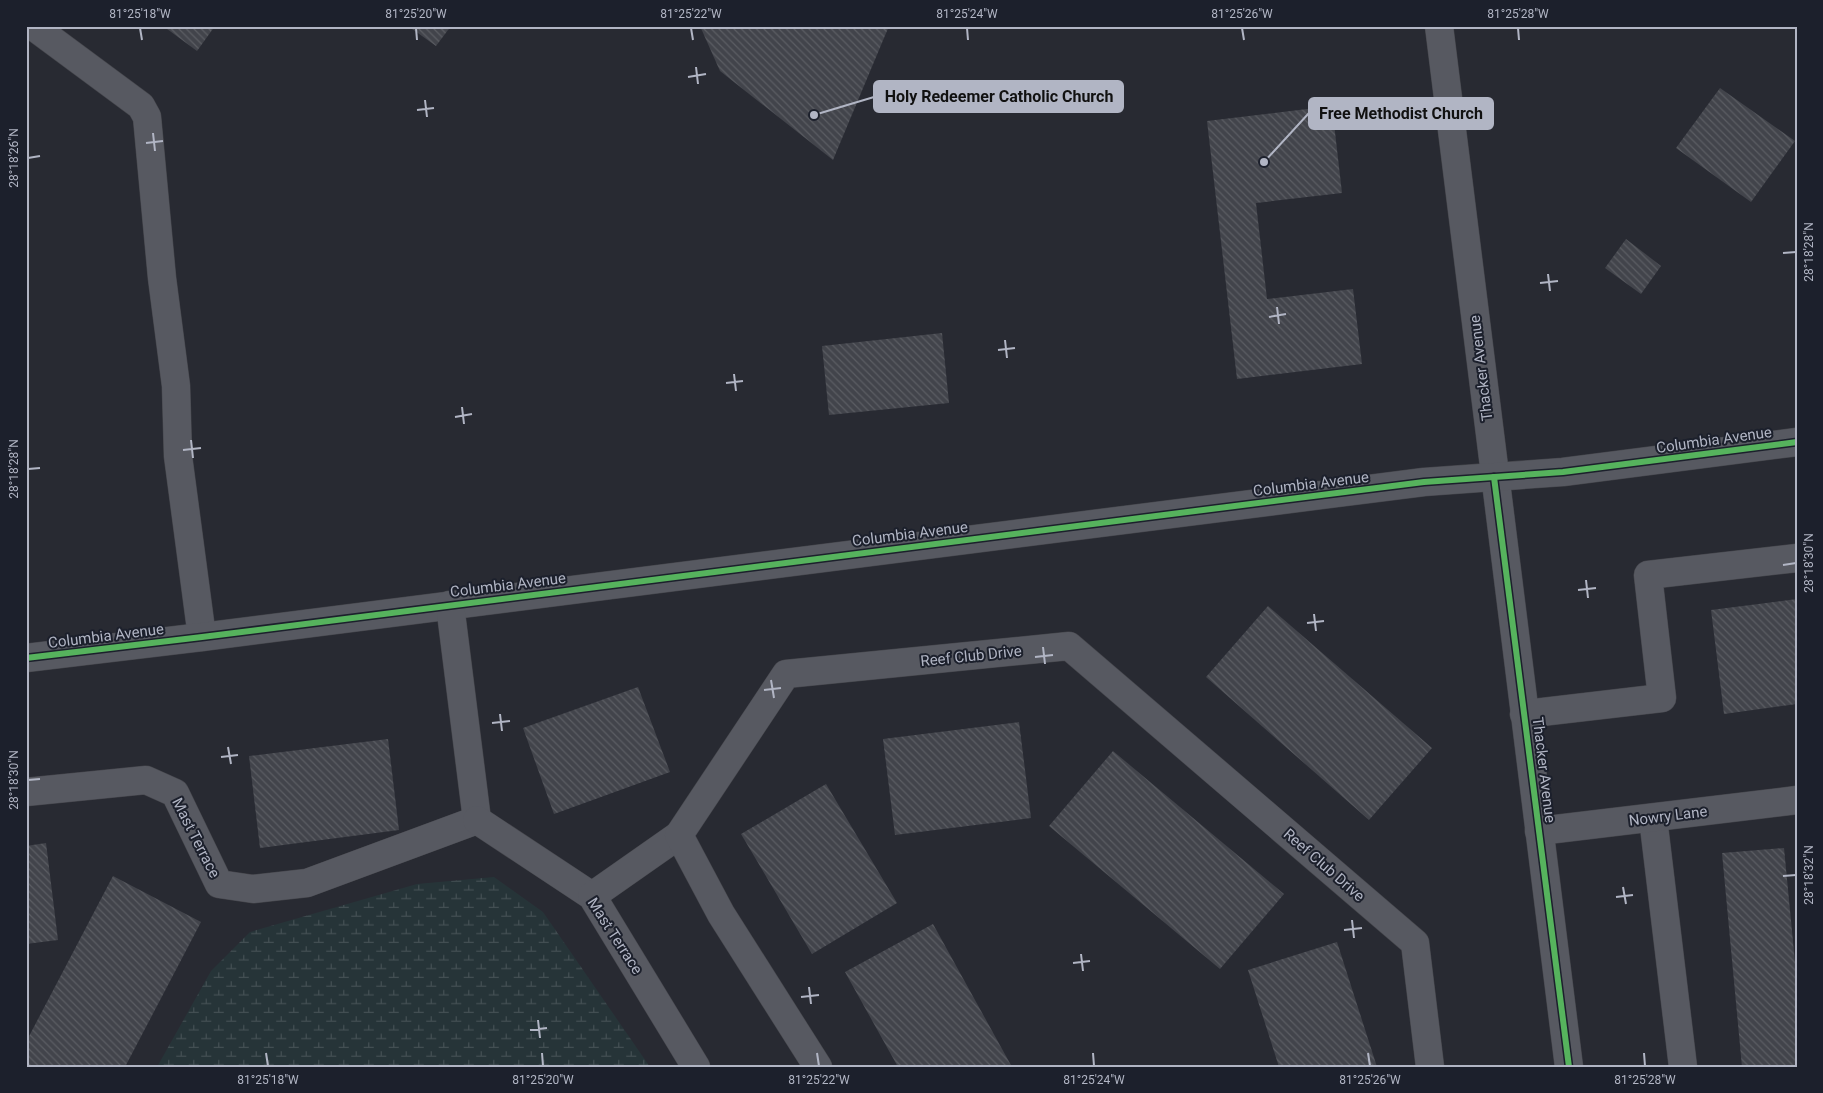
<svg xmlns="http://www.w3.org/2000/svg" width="1823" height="1093" viewBox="0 0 1823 1093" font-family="Roboto,sans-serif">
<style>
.wetland{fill:url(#wetland-marsh)}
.building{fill:url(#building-back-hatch)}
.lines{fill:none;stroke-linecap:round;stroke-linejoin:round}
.minor-casing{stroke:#44454b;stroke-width:29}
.minor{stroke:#575961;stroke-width:28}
.cycleway-casing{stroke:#1c202c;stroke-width:9}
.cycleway{stroke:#56b35d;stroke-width:6}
.ticks{fill:none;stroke:#b1b5c4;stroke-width:2}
.labels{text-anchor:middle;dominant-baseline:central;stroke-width:4;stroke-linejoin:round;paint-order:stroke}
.street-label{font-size:15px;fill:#b1b5c4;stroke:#1c202c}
.leader{fill:none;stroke:#b1b5c4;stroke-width:2}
.callout-dot{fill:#b1b5c4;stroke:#1c202c;stroke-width:2}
.callout{fill:#b1b5c4;stroke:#b1b5c4;stroke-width:2}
.callout-label{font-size:16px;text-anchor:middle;font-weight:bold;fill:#111}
.neatline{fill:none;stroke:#b1b5c4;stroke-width:2}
.ticks-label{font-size:12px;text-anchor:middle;fill:#b1b5c4}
</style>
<defs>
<pattern id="wetland-marsh" width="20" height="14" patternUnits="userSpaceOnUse" patternTransform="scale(1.25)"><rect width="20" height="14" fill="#263438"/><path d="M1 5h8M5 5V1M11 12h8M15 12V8" fill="none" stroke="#434f53"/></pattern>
<pattern id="building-back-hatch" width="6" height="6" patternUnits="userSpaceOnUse" patternTransform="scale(1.25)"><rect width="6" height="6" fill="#42444b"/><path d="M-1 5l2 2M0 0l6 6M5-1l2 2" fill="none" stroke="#5b5d63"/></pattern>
</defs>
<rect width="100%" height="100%" fill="#282a32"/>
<!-- wetland -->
<polygon class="wetland" points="494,877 543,912 650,1067 157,1067 211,971 250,932 417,884"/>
<!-- building -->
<g class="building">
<polygon points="163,26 215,26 197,51"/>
<polygon points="408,26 451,26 436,46"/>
<polygon points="700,26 889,26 833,160 720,71"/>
<polygon points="1720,88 1795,141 1751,202 1676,148"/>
<polygon points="1332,106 1342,193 1256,203 1267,299 1353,289 1362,364 1237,379 1207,121"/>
<polygon points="1626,239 1661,266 1641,294 1605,268"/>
<polygon points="942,333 949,403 829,415 822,346"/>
<polygon points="1797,599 1797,704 1724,714 1711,610"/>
<polygon points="1268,606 1432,748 1369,820 1206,677"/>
<polygon points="638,687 670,772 554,814 523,728"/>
<polygon points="1019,722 1031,818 895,835 883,739"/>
<polygon points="388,739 399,830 260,848 249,756"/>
<polygon points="1113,751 1284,894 1220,969 1049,826"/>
<polygon points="826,784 897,903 812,954 741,834"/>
<polygon points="46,843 58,940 26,944 26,846"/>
<polygon points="1784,848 1797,983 1797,1066 1742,1067 1722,853"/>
<polygon points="113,876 201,922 125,1067 26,1067 26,1042"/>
<polygon points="933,924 1012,1067 898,1067 845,972"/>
<polygon points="1337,942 1377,1067 1279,1067 1248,970"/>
</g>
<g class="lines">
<!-- minor casing -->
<g class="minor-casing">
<g id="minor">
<polyline points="33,26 141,106 147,117 162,278 176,386 178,456 202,637"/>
<polyline points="1439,26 1569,1067"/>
<polyline points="26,658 202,637 1424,482 1563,472 1797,442"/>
<polyline points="1524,714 1662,698 1648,575 1797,558"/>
<polyline points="26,792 146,780 175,793 219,884 253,889 307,883 477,820 450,605"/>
<polyline points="1653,818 1683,1067"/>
<polyline points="477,820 592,896 696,1067"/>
<polyline points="1539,831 1797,800"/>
<polyline points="592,896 679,835"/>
<polyline points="818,1067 721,914 679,835 786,674 1069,646 1415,943 1430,1067"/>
</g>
</g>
<!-- minor -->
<use href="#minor" class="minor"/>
<!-- cycleway casing -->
<g class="cycleway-casing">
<g id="cycleway">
<polyline points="1494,477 1569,1067"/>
<polyline points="26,658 202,637 1424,482 1563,472 1797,442"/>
</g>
</g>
<!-- cycleway -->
<use href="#cycleway" class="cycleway"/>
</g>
<!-- ticks -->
<path class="ticks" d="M140 28 142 40M416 28 417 40M691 28 693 40M967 28 968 40M1242 28 1244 40M1518 28 1519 40M696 67 698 84M688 77 706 74M425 100 427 117M417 110 434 108M153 133 155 151M146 143 163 141M28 158 40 156M1783 253 1796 252M1548 274 1550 291M1540 283 1558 281M1277 307 1279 324M1269 317 1286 314M1005 340 1007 358M998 350 1015 348M734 374 736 391M726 383 743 381M462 407 464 424M455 417 472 414M191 440 193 458M183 450 201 448M28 469 40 468M1783 565 1796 563M1586 580 1588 598M1578 590 1596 588M1314 614 1316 631M1307 623 1324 621M1043 647 1045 664M1035 657 1053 655M771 680 774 698M764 690 781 688M500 714 502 731M492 723 510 721M228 747 231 764M221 757 238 755M28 780 40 779M1783 876 1796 875M1623 887 1626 904M1616 897 1633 895M1352 920 1354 938M1344 930 1362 928M1081 954 1083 971M1073 963 1090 961M809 987 811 1004M801 997 819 995M538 1020 540 1038M530 1030 547 1028M266 1053 268 1066M542 1053 543 1066M817 1053 819 1066M1093 1053 1094 1066M1368 1053 1370 1066M1644 1053 1645 1066"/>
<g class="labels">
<!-- street labels -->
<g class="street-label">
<text transform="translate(1481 368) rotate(-97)">Thacker Avenue</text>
<text transform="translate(1714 440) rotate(-8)">Columbia Avenue</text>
<text transform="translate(1311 484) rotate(-7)">Columbia Avenue</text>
<text transform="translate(910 534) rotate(-7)">Columbia Avenue</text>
<text transform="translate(508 585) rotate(-7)">Columbia Avenue</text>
<text transform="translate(106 636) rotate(-7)">Columbia Avenue</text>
<text transform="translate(971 656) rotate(-6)">Reef Club Drive</text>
<text transform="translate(1544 770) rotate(83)">Thacker Avenue</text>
<text transform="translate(1668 816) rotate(-7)">Nowry Lane</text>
<text transform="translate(196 838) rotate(63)">Mast Terrace</text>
<text transform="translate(1324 865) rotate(41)">Reef Club Drive</text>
<text transform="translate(615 936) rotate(57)">Mast Terrace</text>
</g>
</g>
<!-- callouts -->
<path class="leader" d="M814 115L874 97M1264 162L1309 113"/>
<g class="callout-dot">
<circle cx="814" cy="115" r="5"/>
<circle cx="1264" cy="162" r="5"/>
</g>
<g class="callout">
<rect x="874" y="81" width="249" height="31" rx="5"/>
<rect x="1309" y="98" width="184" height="31" rx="5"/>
</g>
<g class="callout-label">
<text x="999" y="102">Holy Redeemer Catholic Church</text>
<text x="1401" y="119">Free Methodist Church</text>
</g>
<!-- border -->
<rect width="1823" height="1093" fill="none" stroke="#1c202c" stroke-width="55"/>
<rect x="28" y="28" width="1768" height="1038" class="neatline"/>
<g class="ticks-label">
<text x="140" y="18">81°25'18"W</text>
<text x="416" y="18">81°25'20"W</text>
<text x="691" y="18">81°25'22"W</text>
<text x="967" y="18">81°25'24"W</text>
<text x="1242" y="18">81°25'26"W</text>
<text x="1518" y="18">81°25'28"W</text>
<text transform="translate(14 158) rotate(-90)" y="4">28°18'26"N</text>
<text transform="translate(1809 252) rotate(-90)" y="4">28°18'28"N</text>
<text transform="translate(14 469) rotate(-90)" y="4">28°18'28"N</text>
<text transform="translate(1809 563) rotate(-90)" y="4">28°18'30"N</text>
<text transform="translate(14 780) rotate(-90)" y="4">28°18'30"N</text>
<text transform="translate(1809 875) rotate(-90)" y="4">28°18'32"N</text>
<text x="268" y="1084">81°25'18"W</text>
<text x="543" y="1084">81°25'20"W</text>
<text x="819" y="1084">81°25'22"W</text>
<text x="1094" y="1084">81°25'24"W</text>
<text x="1370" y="1084">81°25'26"W</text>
<text x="1645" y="1084">81°25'28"W</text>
</g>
</svg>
